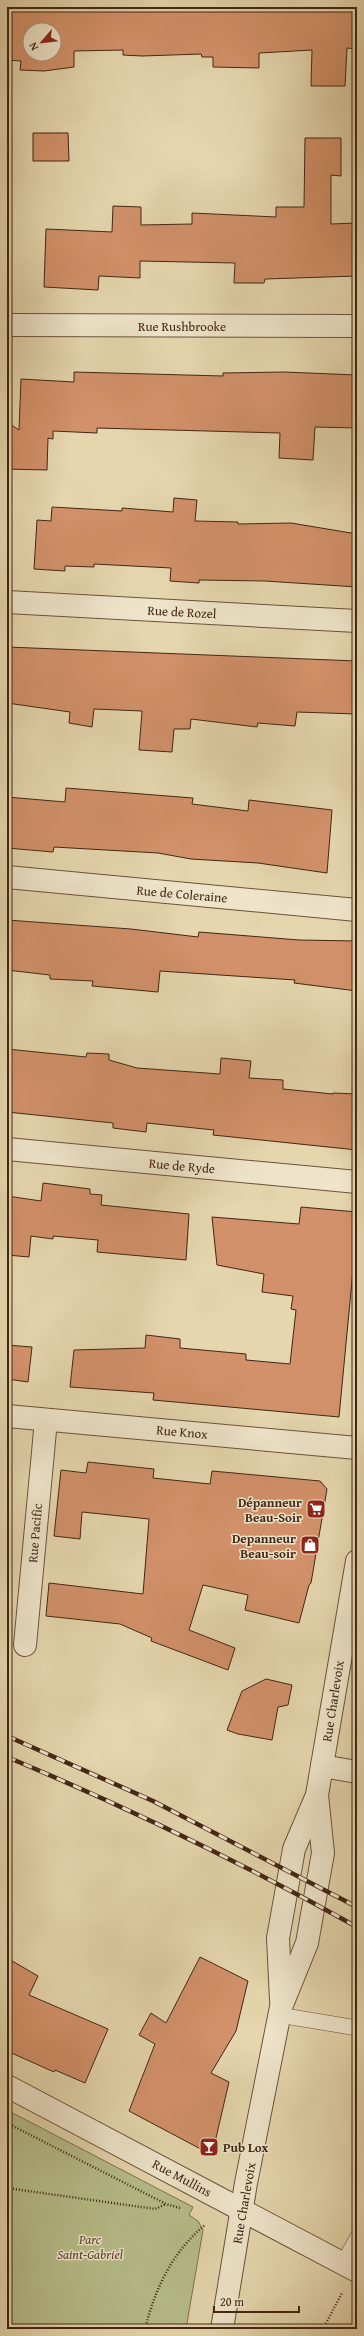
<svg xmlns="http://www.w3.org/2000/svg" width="364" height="2336" viewBox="0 0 364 2336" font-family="'Gentium Book Plus',serif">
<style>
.green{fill:#b6bd89;stroke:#7c724e}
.building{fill:#d2916a;stroke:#422614;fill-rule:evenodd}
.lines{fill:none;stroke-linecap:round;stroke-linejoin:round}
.service-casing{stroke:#6b523a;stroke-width:16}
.minor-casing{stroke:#6b523a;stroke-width:24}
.tertiary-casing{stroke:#6b523a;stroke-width:24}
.path{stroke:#422614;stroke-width:2.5;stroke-dasharray:1 2;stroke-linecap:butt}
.service{stroke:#eee4ca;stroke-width:15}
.minor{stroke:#eee4ca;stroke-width:22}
.tertiary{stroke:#eee4ca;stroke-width:22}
.rail-casing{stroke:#422614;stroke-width:4.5}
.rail{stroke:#eee4ca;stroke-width:3;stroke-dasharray:9;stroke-linecap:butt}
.labels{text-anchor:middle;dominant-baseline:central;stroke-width:3;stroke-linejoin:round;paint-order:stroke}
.street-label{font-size:13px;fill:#422614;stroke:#eee4ca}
.poi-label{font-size:13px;font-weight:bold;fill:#422614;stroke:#eee4ca;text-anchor:end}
.park-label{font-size:13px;font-style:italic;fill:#59442b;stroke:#eee4ca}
</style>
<rect width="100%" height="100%" fill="#e5d6ad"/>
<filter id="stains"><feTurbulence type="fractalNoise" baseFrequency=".005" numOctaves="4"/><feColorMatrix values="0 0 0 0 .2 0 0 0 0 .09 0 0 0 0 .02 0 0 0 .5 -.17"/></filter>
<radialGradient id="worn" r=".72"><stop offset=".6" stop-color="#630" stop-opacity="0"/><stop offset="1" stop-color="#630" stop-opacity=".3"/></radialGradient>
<!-- green -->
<polygon class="green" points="7,2110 193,2207 189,2215 198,2221 203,2230 186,2329 7,2329"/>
<!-- building -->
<g class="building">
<path d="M10 7H351L357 8V49L347 48 345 86H311L312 50 259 53V68L213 67V57H202L201 54 142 56 123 55V50L74 51V67L44 71 20 70 21 61 8 60ZM30 30H54V54H30Z"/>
<polygon points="33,133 68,133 69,161 33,161"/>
<polygon points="305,138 341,138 341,176 331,175 331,224 357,223 357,276 265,279 264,283 234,283 235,263 140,261 140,278 99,276 98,290 44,287 46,229 112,232 113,206 141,207 141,225 192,224 192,213 276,217 276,207 304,207"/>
<polygon points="74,372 223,376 223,373 284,372 357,375 357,428 315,427 313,460 279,458 280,433 97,428 97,433 53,431 53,439 48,438 47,470 7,469 7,422 19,430 21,379 74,382"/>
<polygon points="174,498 197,500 195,521 238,522 238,524 291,523 357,534 357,587 265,581 199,580 199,583 170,581 171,568 94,564 94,567 65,566 65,571 34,569 37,520 51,521 52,507 122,511 122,508 173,512"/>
<polygon points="7,647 357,661 357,714 297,712 295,726 258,723 257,727 191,719 190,729 174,729 172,752 139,750 142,711 94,709 92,727 69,723 70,712 7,703"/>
<polygon points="66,788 193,798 192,804 248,811 249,800 332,810 327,873 258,863 191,859 158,853 54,847 53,852 7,848 7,797 65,802"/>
<polygon points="7,920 131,929 198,937 199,932 299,940 357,941 357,991 294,983 295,980 160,971 158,992 92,986 93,981 50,979 50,975 7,970"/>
<polygon points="7,1049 86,1057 87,1053 109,1054 109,1060 137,1068 220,1074 221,1058 251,1061 249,1078 283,1080 283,1089 333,1094 333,1093 357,1094 357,1150 213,1135 214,1130 147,1123 146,1132 113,1128 113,1123 7,1112"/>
<polygon points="43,1183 90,1189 90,1194 102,1195 101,1205 189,1214 186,1260 97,1252 98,1240 53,1236 53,1239 31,1236 29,1257 7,1255 7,1196 41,1201"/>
<polygon points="301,1207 357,1212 357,1261 354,1260 339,1417 153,1400 154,1393 70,1387 74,1350 145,1348 146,1335 180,1339 180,1348 246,1354 246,1360 290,1364 296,1310 291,1309 293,1296 262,1292 264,1274 217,1265 212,1217 299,1224"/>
<polygon points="7,1345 32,1347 28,1382 7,1379"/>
<polygon points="88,1462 154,1469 153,1478 210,1484 212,1471 320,1481 327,1489 311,1583 309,1585 299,1623 245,1610 248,1595 203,1585 189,1630 235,1648 228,1670 151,1641 152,1638 120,1624 46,1616 49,1583 143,1594 149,1519 82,1512 80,1539 54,1536 61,1470 86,1473"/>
<polygon points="266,1679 292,1685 288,1705 278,1707 272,1740 238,1734 227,1730 242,1691"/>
<polygon points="200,1957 248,1981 236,2031 211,2073 229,2082 212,2155 129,2111 155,2044 139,2035 151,2013 166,2023"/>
<polygon points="7,1958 38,1976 29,1995 108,2029 85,2083 55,2070 54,2072 7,2051"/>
</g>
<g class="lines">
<!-- service casing -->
<g class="service-casing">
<g id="service">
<polyline points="279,2015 357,2028"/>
<polyline points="343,2264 357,2238"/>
</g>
</g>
<!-- minor casing -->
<g class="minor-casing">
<g id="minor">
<polyline points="7,325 357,326"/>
<polyline points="7,602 357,621"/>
<polyline points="7,877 357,910"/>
<polyline points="7,1149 357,1182"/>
<polyline points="7,1416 357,1448"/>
<polyline points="25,1645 46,1420"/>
<polyline points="322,1766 357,1772"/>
<polyline points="7,2086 357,2271"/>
</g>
</g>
<!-- tertiary casing -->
<g class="tertiary-casing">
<g id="tertiary">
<polyline points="281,2000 278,1938 294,1849 317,1795 357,1561"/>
<polyline points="222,2329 246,2183 281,2007 307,1943 323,1853 317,1795"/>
</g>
</g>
<!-- path -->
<g class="path">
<polyline points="7,2123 166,2204 180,2208"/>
<polyline points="7,2188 155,2209 166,2204"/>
<polyline points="7,2326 10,2329"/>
<path d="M145 2329C155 2289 172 2252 205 2225"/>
<polyline points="323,2329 342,2293"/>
</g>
<!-- service -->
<use href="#service" class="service"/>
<!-- minor -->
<use href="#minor" class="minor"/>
<!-- tertiary -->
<use href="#tertiary" class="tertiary"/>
<!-- rail casing -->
<g class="rail-casing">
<g id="rail">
<polyline points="7,1736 153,1801 357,1907"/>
<path d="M7 1757C127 1807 244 1864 357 1927"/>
</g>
</g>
<!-- rail -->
<use href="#rail" class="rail"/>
</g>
<!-- icons -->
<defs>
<g id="supermarket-square" transform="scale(1)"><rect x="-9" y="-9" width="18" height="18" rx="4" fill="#8f2418" stroke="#eee4ca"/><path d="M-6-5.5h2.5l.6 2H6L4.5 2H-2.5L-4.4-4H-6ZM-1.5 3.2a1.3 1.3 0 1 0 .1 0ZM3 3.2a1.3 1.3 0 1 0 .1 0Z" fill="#fff"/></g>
<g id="shop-square" transform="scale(1)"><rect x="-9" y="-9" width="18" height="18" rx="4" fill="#8f2418" stroke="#eee4ca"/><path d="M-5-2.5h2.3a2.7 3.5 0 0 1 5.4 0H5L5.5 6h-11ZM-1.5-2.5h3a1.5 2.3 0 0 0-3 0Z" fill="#fff"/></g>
<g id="bar-square" transform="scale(1)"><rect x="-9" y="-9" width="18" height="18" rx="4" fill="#8f2418" stroke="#eee4ca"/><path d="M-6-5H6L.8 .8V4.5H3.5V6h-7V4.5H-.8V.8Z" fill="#fff"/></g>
</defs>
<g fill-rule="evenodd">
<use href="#supermarket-square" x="316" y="1509"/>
<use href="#shop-square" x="310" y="1545"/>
<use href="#bar-square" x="209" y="2147"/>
</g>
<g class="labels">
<!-- street labels -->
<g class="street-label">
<text x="182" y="326">Rue Rushbrooke</text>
<text transform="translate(182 612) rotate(3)">Rue de Rozel</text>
<text transform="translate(182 894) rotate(5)">Rue de Coleraine</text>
<text transform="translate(182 1166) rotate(5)">Rue de Ryde</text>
<text transform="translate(182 1432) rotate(5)">Rue Knox</text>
<text transform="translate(35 1533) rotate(-85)">Rue Pacific</text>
<text transform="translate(333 1701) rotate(-81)">Rue Charlevoix</text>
<text transform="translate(182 2178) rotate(28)">Rue Mullins</text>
<text transform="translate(244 2203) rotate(-80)">Rue Charlevoix</text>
</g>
<!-- poi labels -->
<g class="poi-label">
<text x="302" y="1502">Dépanneur<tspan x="302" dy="15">Beau-Soir</tspan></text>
<text x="296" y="1538">Depanneur<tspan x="296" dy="15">Beau-soir</tspan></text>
<text x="223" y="2147" text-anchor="start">Pub Lox</text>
</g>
<!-- park labels -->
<g class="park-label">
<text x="90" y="2239">Parc<tspan x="90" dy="15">Saint-Gabriel</tspan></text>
</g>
</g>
<!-- margin -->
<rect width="364" height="2336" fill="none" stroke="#e5d6ad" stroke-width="24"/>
<rect x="8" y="8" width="348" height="2320" fill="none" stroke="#422614" stroke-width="2"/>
<rect x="12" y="12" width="340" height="2312" fill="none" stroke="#422614"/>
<!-- north arrow -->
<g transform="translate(42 42) rotate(242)"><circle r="19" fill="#eee4ca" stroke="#a99881"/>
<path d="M0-3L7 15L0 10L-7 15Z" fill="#8f2418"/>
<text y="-6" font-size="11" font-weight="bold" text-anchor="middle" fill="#422614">N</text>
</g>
<!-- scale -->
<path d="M214 2306v6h85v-6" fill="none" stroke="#422614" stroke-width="2"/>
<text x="220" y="2306" font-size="12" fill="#422614" stroke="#eee4ca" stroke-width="3" paint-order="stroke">20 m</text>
<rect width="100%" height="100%" filter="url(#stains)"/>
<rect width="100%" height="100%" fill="url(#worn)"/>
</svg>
